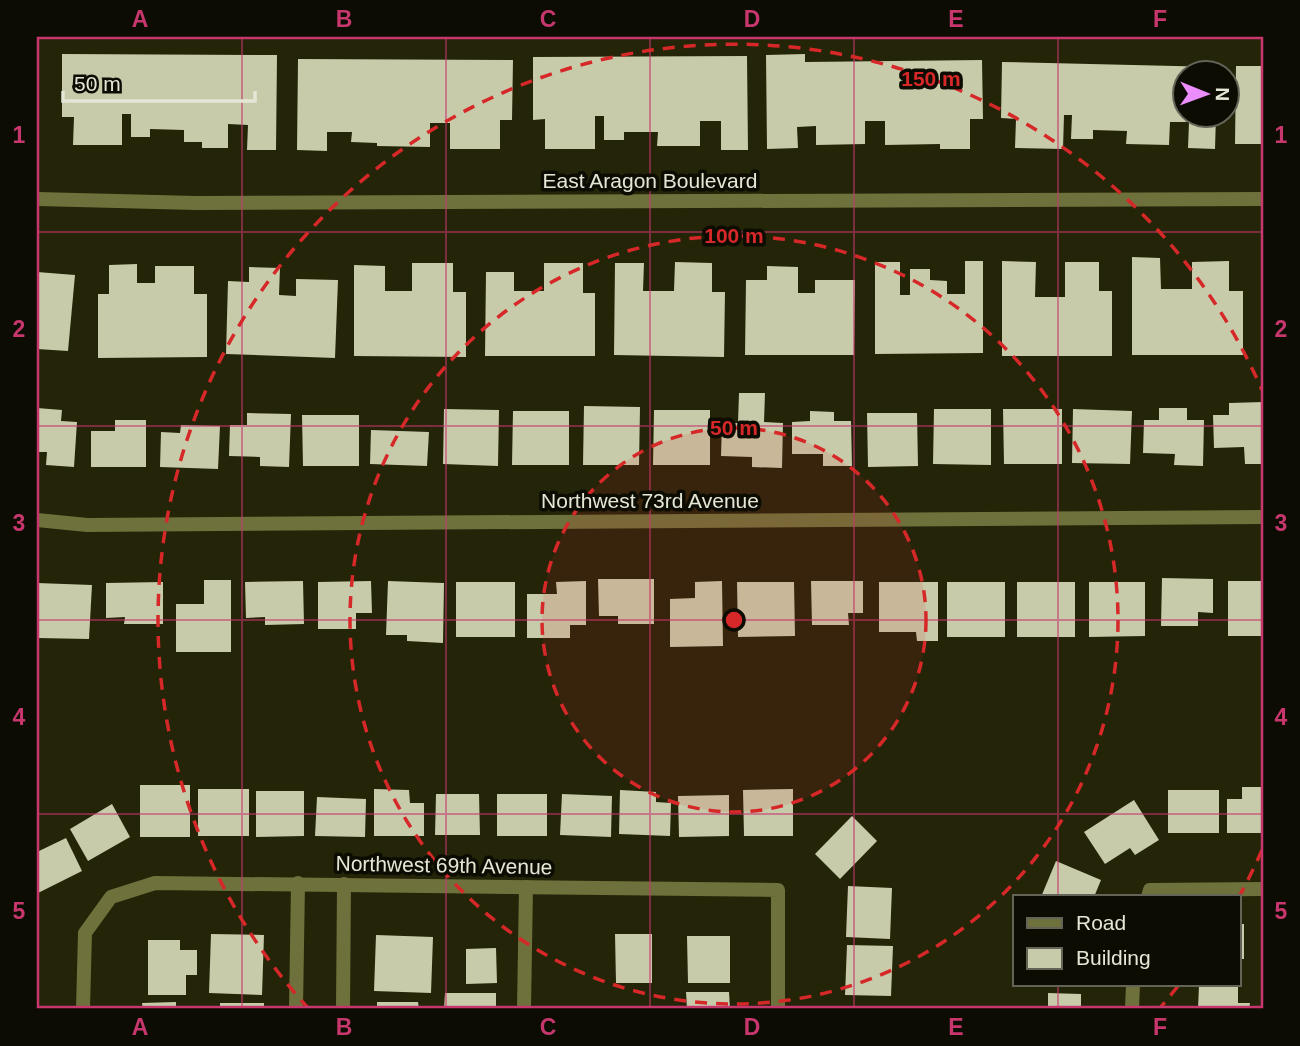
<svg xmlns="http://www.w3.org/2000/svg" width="1300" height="1046" viewBox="0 0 1300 1046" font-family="Arial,sans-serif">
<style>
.building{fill:#c8cbaa}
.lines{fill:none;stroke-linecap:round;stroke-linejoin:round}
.minor{stroke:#6e713b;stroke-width:14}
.grid{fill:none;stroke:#c7376d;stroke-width:2;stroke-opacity:0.55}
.ring{fill:none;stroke:#d62828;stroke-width:3.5;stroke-dasharray:12 9}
.labels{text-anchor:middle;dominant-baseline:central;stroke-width:7;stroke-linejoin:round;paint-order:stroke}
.street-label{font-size:21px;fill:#e5e7d6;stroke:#0c0c03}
.centre{fill:#d62828;stroke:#0c0c03;stroke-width:3.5}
.ring-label{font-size:21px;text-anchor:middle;font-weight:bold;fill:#d62828;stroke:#0c0c03;stroke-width:7;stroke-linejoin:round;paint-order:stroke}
.neatline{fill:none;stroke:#c7376d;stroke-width:2.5}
.grid-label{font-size:23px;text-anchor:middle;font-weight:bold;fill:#c7376d}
</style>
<rect width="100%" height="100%" fill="#232408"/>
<!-- building -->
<g class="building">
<polygon points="62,54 277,55 276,150 247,150 248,125 228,124 228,148 202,148 202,142 184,142 184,130 150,129 150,137 131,137 131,114 122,114 122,145 73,145 74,117 62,117"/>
<polygon points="805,54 805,62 982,60 983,119 970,119 970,149 940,149 940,144 885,145 885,121 865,121 865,144 816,145 816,126 797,127 798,148 767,149 766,55"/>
<polygon points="747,56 748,150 721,150 721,121 700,121 700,146 657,146 658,132 624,132 624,140 604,140 604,116 595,116 595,149 545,149 545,119 533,120 533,57"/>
<polygon points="298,59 513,60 512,120 500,120 500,149 450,149 450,123 430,123 430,147 377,146 377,143 351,142 352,132 327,132 327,151 297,150"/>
<polygon points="1002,62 1218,67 1217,74 1184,74 1184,116 1216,116 1215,149 1188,148 1189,122 1170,122 1169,145 1126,144 1127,131 1093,130 1093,139 1071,139 1072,115 1064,115 1063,149 1015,148 1016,119 1001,118"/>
<polygon points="1236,66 1263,66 1263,144 1235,144"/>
<polygon points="1132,257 1160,258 1161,289 1192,289 1192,262 1229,261 1229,291 1243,291 1243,355 1132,355"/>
<polygon points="965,261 983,261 983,353 875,354 875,262 900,262 900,295 910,295 910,269 930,269 930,280 947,281 947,294 965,294"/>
<polygon points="1002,261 1036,262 1035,297 1065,297 1065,262 1099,262 1099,291 1112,291 1112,356 1002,356"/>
<polygon points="675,262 712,263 712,292 725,292 724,357 614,355 615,263 644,263 643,291 674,291"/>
<polygon points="412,263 453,263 453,292 466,292 466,357 354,356 354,265 385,266 385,291 412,291"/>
<polygon points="544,263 583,263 583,293 595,293 595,356 485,356 486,272 514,272 514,291 544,291"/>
<polygon points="137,264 137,283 155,283 155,266 194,266 194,294 207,294 207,357 98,358 98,294 109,294 109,265"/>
<polygon points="767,266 798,267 798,293 815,293 815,280 855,280 854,355 745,355 746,280 767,280"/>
<polygon points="249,267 280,268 279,295 296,296 296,279 338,280 335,358 226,354 228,281 249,282"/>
<polygon points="37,272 75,275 68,351 37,349"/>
<polygon points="739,393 765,393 764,422 783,423 782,468 752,467 752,457 721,456 722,423 738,423"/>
<polygon points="1263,402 1263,464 1245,464 1244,447 1214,448 1213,415 1229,415 1229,403"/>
<polygon points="584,406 640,407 639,465 583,465"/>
<polygon points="37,408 62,410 61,421 77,422 74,467 46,465 47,452 37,452"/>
<polygon points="1159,408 1187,408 1187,420 1204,420 1203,466 1174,465 1175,454 1143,453 1144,420 1159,420"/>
<polygon points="444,409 499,410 498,466 443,464"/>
<polygon points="934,409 991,409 991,465 933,464"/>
<polygon points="1003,409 1062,409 1062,464 1004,464"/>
<polygon points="1073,409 1132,411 1130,464 1072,463"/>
<polygon points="654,410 710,410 710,465 653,465"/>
<polygon points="513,411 569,411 569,465 512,465"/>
<polygon points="810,411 834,412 834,421 851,421 852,466 823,466 823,454 792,454 792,422 810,421"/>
<polygon points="247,413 291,414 289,467 260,466 260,457 229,456 230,425 247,425"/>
<polygon points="867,413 917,413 918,466 868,467"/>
<polygon points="302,415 359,415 359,466 303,466"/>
<polygon points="115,420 146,420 146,467 91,467 91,431 115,431"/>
<polygon points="181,425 220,426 218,469 160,467 161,432 180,433"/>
<polygon points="371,430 429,432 427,466 370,464"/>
<polygon points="1162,578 1213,579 1213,613 1198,612 1198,626 1161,626"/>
<polygon points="598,579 654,579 654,624 618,624 618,616 599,616"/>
<polygon points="204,580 231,580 231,652 176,652 176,604 204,604"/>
<polygon points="303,581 304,624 265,625 265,617 246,618 245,582"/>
<polygon points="371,581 372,613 356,613 356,629 318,629 318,582"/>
<polygon points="388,581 444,583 443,643 407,641 407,635 386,635"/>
<polygon points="586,581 586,625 570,625 570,638 527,638 527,594 557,594 556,582"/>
<polygon points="722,581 723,646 670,647 670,599 695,598 695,582"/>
<polygon points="811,581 863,581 863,613 848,613 849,625 812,625"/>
<rect x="1228" y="581" width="35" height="55"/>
<polygon points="163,582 163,624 124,624 125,617 106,618 106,583"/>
<rect x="456" y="582" width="59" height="55"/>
<polygon points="737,582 794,582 795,636 738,637"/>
<polygon points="879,582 938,582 938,641 917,641 916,632 879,632"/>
<rect x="947" y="582" width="58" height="55"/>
<rect x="1017" y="582" width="58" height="55"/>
<polygon points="1089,582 1145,582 1145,636 1089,637"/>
<polygon points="37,583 92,585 89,639 37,638"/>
<rect x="140" y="785" width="50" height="52"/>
<polygon points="1242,787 1263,787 1263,833 1227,833 1227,799 1242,799"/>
<rect x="198" y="789" width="51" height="47"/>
<polygon points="374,789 409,790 410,803 424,803 424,836 374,836"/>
<polygon points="793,789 793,836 744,836 743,790"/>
<polygon points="620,790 656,792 656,802 671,803 670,836 619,834"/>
<rect x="1168" y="790" width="51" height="43"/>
<polygon points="256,791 304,791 304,836 256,837"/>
<polygon points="436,794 479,794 480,835 435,835"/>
<rect x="497" y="794" width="50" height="42"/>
<polygon points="562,794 612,796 611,837 560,835"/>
<polygon points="729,795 729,836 679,837 678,796"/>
<polygon points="317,797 366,799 365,837 315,836"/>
<polygon points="1134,800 1159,840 1135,855 1130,848 1105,864 1084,832"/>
<polygon points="112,804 130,837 88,861 70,829"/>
<polygon points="852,816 877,841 840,879 815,854"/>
<polygon points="66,838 82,871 38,893 37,852"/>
<polygon points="1056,861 1101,880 1094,897 1041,897"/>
<polygon points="848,886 892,888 890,939 846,937"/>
<rect x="1239" y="924" width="5" height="35"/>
<polygon points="211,934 264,935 262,995 209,993"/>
<polygon points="615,934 652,934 652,983 616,983"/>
<polygon points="376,935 433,937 431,993 374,991"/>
<polygon points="687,936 730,936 730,983 688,983"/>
<polygon points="148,940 180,940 180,950 197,950 197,975 186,975 186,995 148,995"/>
<polygon points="847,945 893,946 891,996 845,995"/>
<polygon points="496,948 497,983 466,984 466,949"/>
<polygon points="1199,985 1238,987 1238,1003 1250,1003 1249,1009 1198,1009"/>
<polygon points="686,992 729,992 730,1009 687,1009"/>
<polygon points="445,993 496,993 496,1009 444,1009"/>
<polygon points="1048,993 1081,994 1081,1009 1048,1009"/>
<polygon points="176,1002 176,1009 143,1009 142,1003"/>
<polygon points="377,1002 418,1002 419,1009 377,1009"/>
<rect x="220" y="1003" width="44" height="6"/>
</g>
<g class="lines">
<!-- minor -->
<g class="minor">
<polyline points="37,199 196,203 1263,199"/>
<polyline points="37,520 87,525 1263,517"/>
<polyline points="1148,897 1150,890 1263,889"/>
<polyline points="83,1009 85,933 111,897 155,883 778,890 778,1009"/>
<polyline points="296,1009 298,883"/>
<polyline points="343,1009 344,884"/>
<polyline points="524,1009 526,887"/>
<polyline points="1132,1009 1133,985"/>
</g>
</g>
<!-- grid -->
<path class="grid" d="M242 37V1009M446 37V1009M650 37V1009M854 37V1009M1058 37V897M37 232H1263M37 426H1263M37 620H1263M37 814H1263M1058 985V1009"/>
<!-- distance rings -->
<circle cx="734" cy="620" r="192" fill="#d62828" fill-opacity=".12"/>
<g class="ring">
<circle cx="734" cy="620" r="192"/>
<circle cx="734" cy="620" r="384"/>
<path d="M1262 850A576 576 0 0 1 1240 895M1178 986A576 576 0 0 1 1159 1009M309 1009A576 576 0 1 1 1262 390"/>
</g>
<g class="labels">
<!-- street labels -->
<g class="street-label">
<text x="650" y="180">East Aragon Boulevard</text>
<text x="650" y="500">Northwest 73rd Avenue</text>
<text transform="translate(444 865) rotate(1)">Northwest 69th Avenue</text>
</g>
</g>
<circle cx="734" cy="620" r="10" class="centre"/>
<g class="ring-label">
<text x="931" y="86">150 m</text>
<text x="734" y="243">100 m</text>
<text x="734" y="435">50 m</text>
</g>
<!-- border -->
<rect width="1300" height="1046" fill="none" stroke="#0c0c03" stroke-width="77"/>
<!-- legend -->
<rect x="1013" y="895" width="228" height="91" fill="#0c0c03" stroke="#636457" stroke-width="2"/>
<rect x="1027" y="918" width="35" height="10" fill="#6e713b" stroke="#636457" stroke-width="2"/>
<text x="1076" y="930" font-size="21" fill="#e5e7d6">Road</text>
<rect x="1027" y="948" width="35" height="21" fill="#c8cbaa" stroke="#636457" stroke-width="2"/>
<text x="1076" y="965" font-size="21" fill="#e5e7d6">Building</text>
<!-- north arrow -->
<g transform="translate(1206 94) rotate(91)"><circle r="33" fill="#0c0c03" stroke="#636457" stroke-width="2"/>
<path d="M0-5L12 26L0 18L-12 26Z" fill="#eb8dfc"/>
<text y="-10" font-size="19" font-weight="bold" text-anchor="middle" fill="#e5e7d6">N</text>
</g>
<!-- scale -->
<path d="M63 91v10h192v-10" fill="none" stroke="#e5e7d6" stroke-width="3.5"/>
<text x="74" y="91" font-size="21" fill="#e5e7d6" stroke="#0c0c03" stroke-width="5" paint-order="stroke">50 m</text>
<rect x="38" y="38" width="1224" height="969" class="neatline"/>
<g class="grid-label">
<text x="140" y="27">A</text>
<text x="344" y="27">B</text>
<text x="548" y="27">C</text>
<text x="752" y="27">D</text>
<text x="956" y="27">E</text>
<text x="1160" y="27">F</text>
<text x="19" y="143">1</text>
<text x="1281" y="143">1</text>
<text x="19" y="337">2</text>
<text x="1281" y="337">2</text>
<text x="19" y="531">3</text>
<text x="1281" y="531">3</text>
<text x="19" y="725">4</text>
<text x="1281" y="725">4</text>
<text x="19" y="919">5</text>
<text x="1281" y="919">5</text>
<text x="140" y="1035">A</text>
<text x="344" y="1035">B</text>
<text x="548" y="1035">C</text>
<text x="752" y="1035">D</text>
<text x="956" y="1035">E</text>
<text x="1160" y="1035">F</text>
</g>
</svg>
